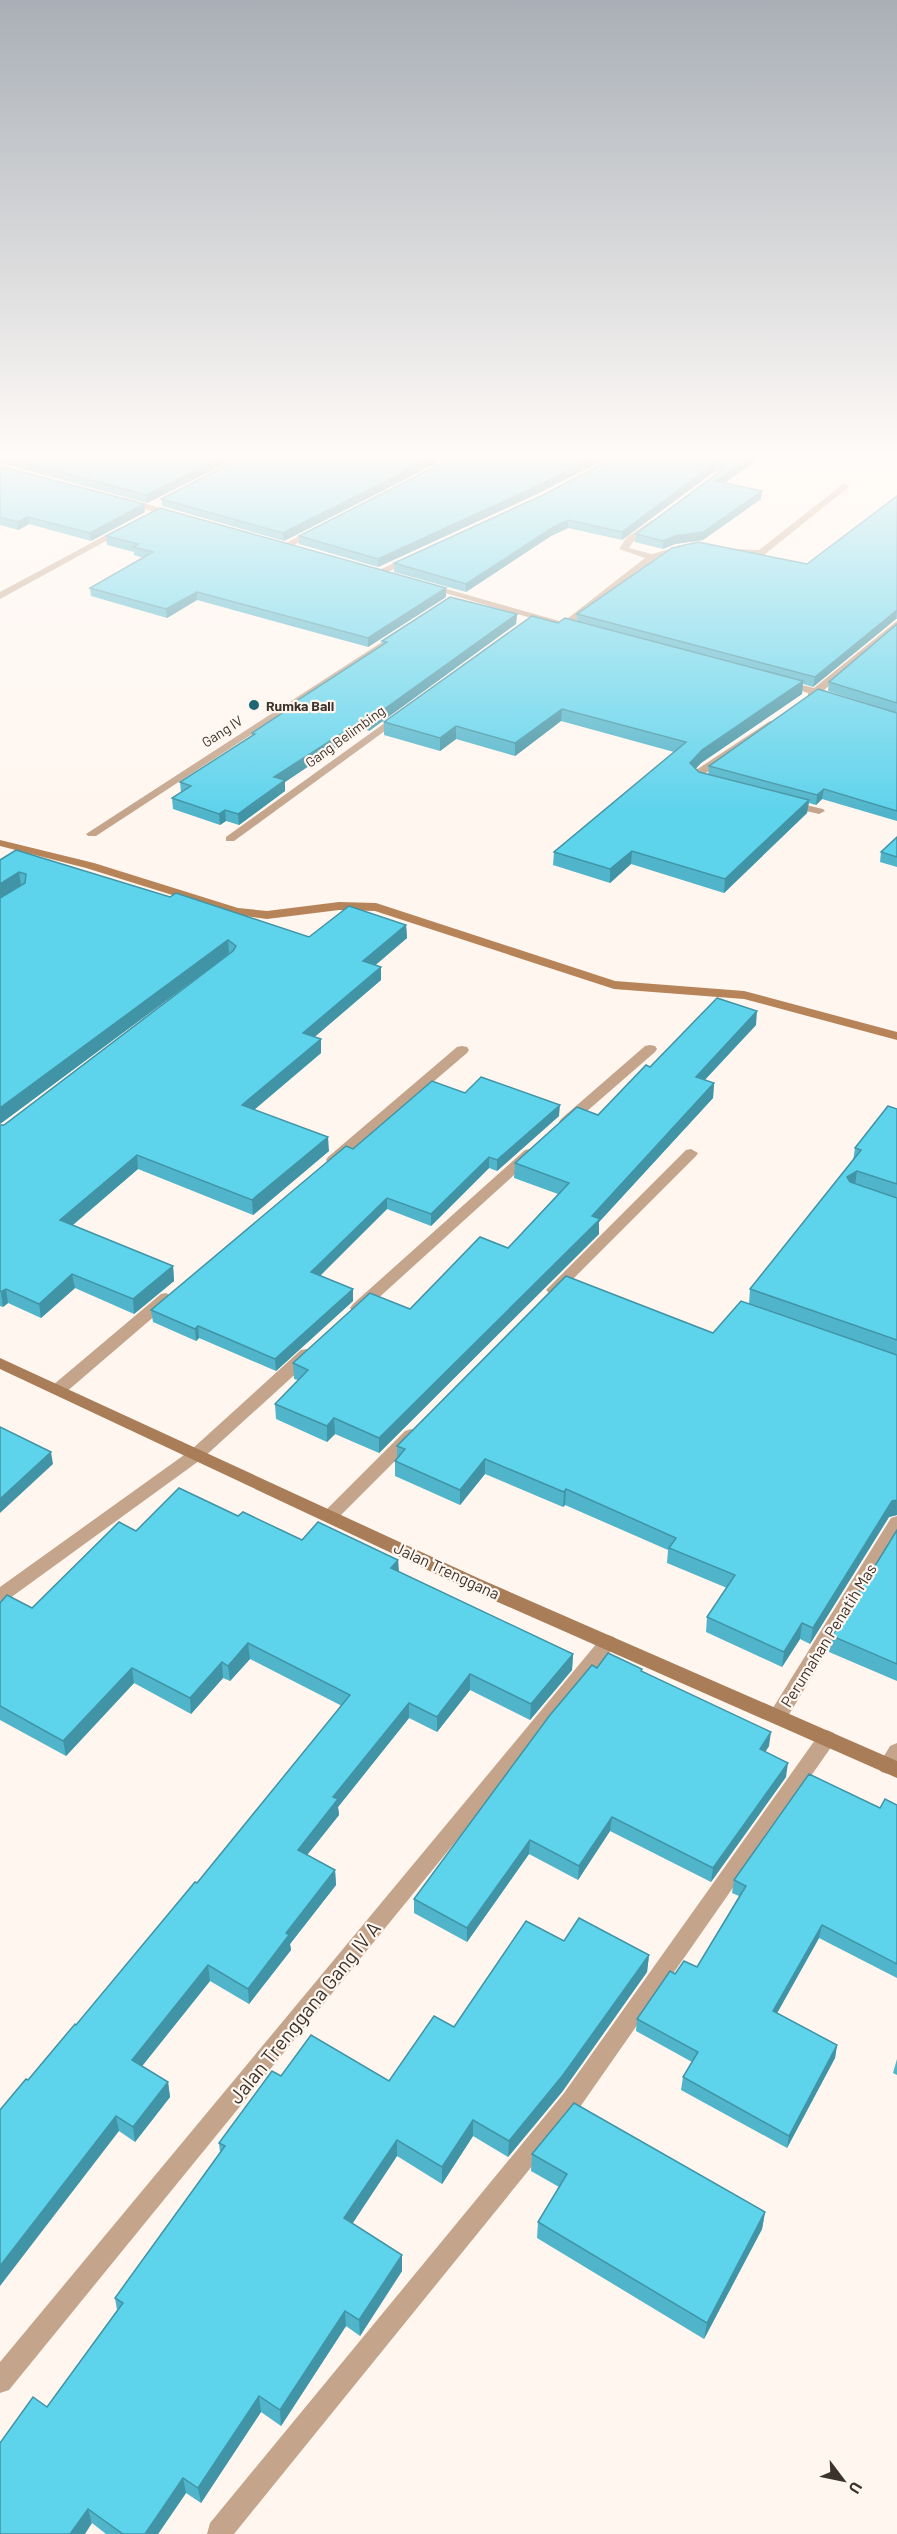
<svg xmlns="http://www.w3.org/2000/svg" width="897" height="2534" viewBox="0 0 897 2534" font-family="Barlow,sans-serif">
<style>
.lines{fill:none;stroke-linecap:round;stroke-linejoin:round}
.stream{fill:#b68458;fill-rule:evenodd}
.street{fill:#c4a58c;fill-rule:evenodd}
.secondary{fill:#a87d57;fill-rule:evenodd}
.wall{fill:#50b5cb}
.shaded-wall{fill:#4194a5}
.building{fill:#5dd3ec;stroke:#4194a5;stroke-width:1.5}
.poi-dot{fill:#1e6674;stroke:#fff6ef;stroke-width:2}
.labels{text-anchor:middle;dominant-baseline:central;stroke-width:4.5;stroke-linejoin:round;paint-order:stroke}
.far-poi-label{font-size:14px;font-weight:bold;fill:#3c332c;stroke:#fff6ef;text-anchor:start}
.far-street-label{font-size:14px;fill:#3c332c;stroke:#fff6ef}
.street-label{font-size:16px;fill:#3c332c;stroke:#fff6ef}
.near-street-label{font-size:20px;fill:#3c332c;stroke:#fff6ef}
</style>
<rect width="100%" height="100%" fill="#fff6ef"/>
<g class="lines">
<!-- stream -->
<polygon class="stream" points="0,840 94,863 238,908 267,911 339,902 376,903 615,981 744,991 897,1032 897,1040 744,999 614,989 375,911 339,910 267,919 236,915 86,868 0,846"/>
<!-- street -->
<g class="street">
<polygon points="843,484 850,486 764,555 737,555 732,552 737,549 759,550"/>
<polygon points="126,498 178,513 179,515 175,518 123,503 123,499"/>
<polygon points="652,520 656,523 655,525 633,542 629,548 652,554 687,544 692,547 690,549 655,559 568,627 562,627 421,586 429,584 563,622 645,558 619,549 626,538"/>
<polygon points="121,527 128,529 0,599 0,592"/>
<polygon points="317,527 320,528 320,532 288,548 280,546"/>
<polygon points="413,554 418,557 416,559 381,575 373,573"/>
<polygon points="897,621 897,629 823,691 838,695 838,699 817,696 808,697 808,693 777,683 782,680 814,688"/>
<polygon points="399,631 404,634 402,636 96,836 88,836 86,834"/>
<polygon points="400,712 405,715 404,717 234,841 226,841 226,837"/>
<polygon points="770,721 774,722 774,726 703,775 712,781 712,785 694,781 692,774 693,772"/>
<polygon points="789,801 823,809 825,811 819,814 785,806 783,804"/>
<polygon points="650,1045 655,1046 657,1049 655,1052 571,1125 561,1125 559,1122 561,1119 645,1046"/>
<polygon points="462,1046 467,1047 469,1050 467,1053 338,1163 328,1163 326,1160 328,1157 457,1047"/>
<polygon points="530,1149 537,1153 535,1156 363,1312 353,1312 350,1308 353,1304 525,1150"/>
<polygon points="691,1149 698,1153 696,1156 559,1293 549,1293 546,1290 686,1150"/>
<polygon points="166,1293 174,1298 171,1302 65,1393 53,1393 51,1389 53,1385 161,1294"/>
<polygon points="307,1349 313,1350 315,1354 313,1358 203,1458 6,1601 0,1603 0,1587 191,1450 301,1350"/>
<polygon points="411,1429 417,1431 419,1435 417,1439 336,1520 330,1522 324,1520 321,1516 324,1512 405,1431"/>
<polygon points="897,1516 897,1536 785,1721 778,1724 771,1721 769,1716 771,1711 891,1518"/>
<polygon points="608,1635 614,1637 617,1642 614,1647 9,2390 0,2393 0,2362 602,1637"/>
<polygon points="827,1730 834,1733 836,1738 834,1743 580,2107 234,2534 207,2534 210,2523 564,2093 820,1733"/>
<polygon points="897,1743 897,1768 895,1772 888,1774 881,1772 878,1766 890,1746"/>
</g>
<!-- secondary -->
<polygon class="secondary" points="0,1358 480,1579 897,1761 897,1778 468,1589 0,1369"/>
</g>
<!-- wall -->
<g class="wall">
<polygon points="0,459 235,459 147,503 0,463"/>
<polygon points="445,459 284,541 162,506 161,499"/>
<polygon points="450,459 606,459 535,495 378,567 299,544 299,536"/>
<polygon points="612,459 759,459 724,483 761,499 703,540 675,544 663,549 635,542 636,534 719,472 715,471 622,540 568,528 551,536 466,592 394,572 394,563 543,495"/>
<polygon points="0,466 145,512 91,541 29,524 18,530 0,525"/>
<polygon points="897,496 897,619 896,619 813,687 803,684 802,694 701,763 695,769 699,772 708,775 709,766 897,713 897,821 822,799 816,805 809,803 807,813 724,893 631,864 610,883 553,865 554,852 674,752 561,721 515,756 456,739 440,751 384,735 384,722 558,623 577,621 577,614 807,564"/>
<polygon points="106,536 446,597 368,647 197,600 167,618 91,596 90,588 143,558 134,555 134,552 107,545"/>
<polygon points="517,614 516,624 369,731 364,729 285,782 285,791 239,825 226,821 220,825 173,809 172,798 181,793 180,782 252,735 252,733 285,711 284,709 382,645 382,641"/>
<polygon points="897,624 897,713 828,691 829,682"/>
<polygon points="897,837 897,867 880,862 881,852"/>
<polygon points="0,860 170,897 309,937 406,925 407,938 375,965 381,980 314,1037 321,1053 254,1110 329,1151 253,1215 138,1169 73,1225 173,1266 174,1281 134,1314 75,1288 41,1318 8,1303 3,1307 0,1306 0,1125 4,1125 230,954 229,954 0,1124"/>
<polygon points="756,1025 705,1080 714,1083 713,1098 599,1222 599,1234 379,1453 335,1434 327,1442 276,1419 275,1404 298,1380 294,1379 293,1363 410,1309 508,1248 558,1194 514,1178 515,1163 598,1115 650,1067"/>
<polygon points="465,1093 559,1116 497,1171 489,1168 431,1226 387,1209 320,1275 353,1289 353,1301 276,1371 199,1338 196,1341 153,1322 151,1310 353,1149"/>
<polygon points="897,1109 897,1515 889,1517 810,1644 800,1639 782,1667 706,1632 707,1617 727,1588 667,1563 668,1550 565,1505 563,1507 485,1474 460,1505 395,1476 395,1461 397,1458 397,1446 713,1333 749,1304 750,1289 853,1161 855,1148"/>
<polygon points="238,1516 302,1540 398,1560 399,1572 573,1654 572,1670 530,1720 470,1690 437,1732 409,1718 338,1807 339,1815 307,1855 335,1870 336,1885 290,1944 291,1950 249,2004 210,1981 142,2066 168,2082 170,2097 135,2142 119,2131 28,2080 76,2025 197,1883 342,1706 250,1659 230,1681 223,1678 191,1714 134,1683 66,1756 0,1720 0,1603 32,1608 136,1531"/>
<polygon points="897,1530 897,1681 829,1652 832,1636"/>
<polygon points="642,1671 769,1746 765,1752 786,1777 711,1882 610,1831 578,1880 529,1854 467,1942 414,1913 414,1899"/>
<polygon points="897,1805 897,1978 819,1938 777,2013 837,2045 835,2058 787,2148 681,2090 683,2077 692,2062 636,2031 637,2019 675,1974 697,1967 739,1896 732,1893 734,1880 880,1808"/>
<polygon points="564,1941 649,1955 647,1972 562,2092 508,2157 473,2136 442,2184 397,2156 352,2223 402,2255 402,2271 360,2336 346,2326 281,2426 261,2412 201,2503 186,2493 158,2534 106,2534 92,2523 47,2407 117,2310 115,2298 220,2152 219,2143 281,2076 389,2081 454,2027"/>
<polygon points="897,2059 897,2075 893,2073"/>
<polygon points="532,2154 765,2212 762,2229 704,2339 537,2238 538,2222 559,2187 531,2171"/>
</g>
<!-- shaded-wall -->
<g class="shaded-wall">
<polygon points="219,459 235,459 147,503 146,495"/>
<polygon points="430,459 445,459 284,541 283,533"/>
<polygon points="591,459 606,459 535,495 378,567 378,559"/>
<polygon points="749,459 759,459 716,489 716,481"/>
<polygon points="715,463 715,471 622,540 622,532"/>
<polygon points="762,491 761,499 703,540 675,544 663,549 663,541"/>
<polygon points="144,504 145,512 91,541 90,533"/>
<polygon points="28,517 29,524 18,530 17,522"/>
<polygon points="568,520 568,528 551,536 466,592 466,584 552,528"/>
<polygon points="446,588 446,597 368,647 368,638"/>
<polygon points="197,592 197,600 167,618 166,609"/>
<polygon points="897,610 896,619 813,687 815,677"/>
<polygon points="517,614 516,624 369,731 369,720"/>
<polygon points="803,681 802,694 701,763 689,776 690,763 702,750"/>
<polygon points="562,709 561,721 515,756 515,743"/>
<polygon points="364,719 364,729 285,782 285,791 239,825 238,814 274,777"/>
<polygon points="456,726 456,739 440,751 440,738"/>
<polygon points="824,789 822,799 816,805 817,795"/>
<polygon points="809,800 807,813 724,893 725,879"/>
<polygon points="225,810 226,821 220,825 219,814"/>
<polygon points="632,851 631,864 610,883 610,869"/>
<polygon points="19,872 21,885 0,898 0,884"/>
<polygon points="406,925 407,938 364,975 363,961"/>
<polygon points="228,940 229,954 0,1124 0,1108"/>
<polygon points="381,967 381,980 303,1047 303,1033"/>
<polygon points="757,1011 756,1025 694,1091 696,1077"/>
<polygon points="321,1039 321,1053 243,1119 242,1105"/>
<polygon points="714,1083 713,1098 599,1222 599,1234 379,1453 379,1438 592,1216"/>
<polygon points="560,1105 559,1116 497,1171 497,1160"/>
<polygon points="328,1137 329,1151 253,1215 252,1200"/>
<polygon points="137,1155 138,1169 62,1234 60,1220"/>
<polygon points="489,1157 489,1168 431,1226 431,1214"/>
<polygon points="857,1171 855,1186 845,1191 847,1177"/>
<polygon points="387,1198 387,1209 312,1284 311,1272"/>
<polygon points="173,1266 174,1281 134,1314 133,1299"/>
<polygon points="72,1274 75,1288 41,1318 39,1304"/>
<polygon points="6,1289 8,1303 3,1307 1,1293"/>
<polygon points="353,1289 353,1301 276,1371 275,1359"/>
<polygon points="198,1326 199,1338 196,1341 195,1329"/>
<polygon points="334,1418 335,1434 327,1442 327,1426"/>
<polygon points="51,1452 53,1464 0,1513 0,1499"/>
<polygon points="485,1459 485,1474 460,1505 460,1490"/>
<polygon points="566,1489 565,1505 563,1507 564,1492"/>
<polygon points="897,1500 897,1515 889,1517 810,1644 813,1628 892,1501"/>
<polygon points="398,1560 399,1575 391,1568"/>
<polygon points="802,1623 800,1639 782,1667 784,1652"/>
<polygon points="248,1643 250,1659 230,1681 228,1666"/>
<polygon points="573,1654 572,1670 530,1720 531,1704"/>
<polygon points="222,1662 223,1678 191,1714 190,1698"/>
<polygon points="132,1668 134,1683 66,1756 63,1741"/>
<polygon points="470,1674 470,1690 437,1732 437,1717"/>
<polygon points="409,1703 409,1718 338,1807 339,1815 299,1865 298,1850 333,1797"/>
<polygon points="771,1732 769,1746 758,1763 760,1749"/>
<polygon points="788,1763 786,1777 711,1882 713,1868"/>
<polygon points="612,1817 610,1831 578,1880 579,1866"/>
<polygon points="530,1840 529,1854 467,1942 467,1928"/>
<polygon points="335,1870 336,1885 290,1944 291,1950 249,2004 248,1989 286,1933"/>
<polygon points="822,1925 819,1938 771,2024 773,2011"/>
<polygon points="649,1955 647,1972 562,2092 508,2157 509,2141"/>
<polygon points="208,1965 210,1981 135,2075 132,2060"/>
<polygon points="837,2045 835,2058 787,2148 789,2136"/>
<polygon points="168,2082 170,2097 135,2142 133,2127"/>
<polygon points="116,2116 119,2131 0,2286 0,2266"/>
<polygon points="473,2120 473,2136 442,2184 442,2167"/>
<polygon points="397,2140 397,2156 345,2235 344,2218"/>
<polygon points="765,2212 762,2229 704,2339 707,2323"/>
<polygon points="402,2255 402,2271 360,2336 359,2320"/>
<polygon points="345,2311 346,2326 281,2426 280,2410"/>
<polygon points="259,2396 261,2412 201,2503 198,2488"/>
<polygon points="183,2478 186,2493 158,2534 145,2534"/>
<polygon points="88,2509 92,2523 85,2534 70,2534"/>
</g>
<!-- building -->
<g class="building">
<polygon points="12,459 219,459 146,495"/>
<polygon points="239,459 430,459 283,533 161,499"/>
<polygon points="450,459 591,459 535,487 378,559 299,536"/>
<polygon points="612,459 749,459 716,481 762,491 703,532 675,536 663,541 636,534 723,469 724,466 715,463 622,532 568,520 552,528 466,584 394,563 543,495"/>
<polygon points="0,466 144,504 90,533 28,517 17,522 0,517"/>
<polygon points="897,496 897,610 815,677 577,614 672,548 698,542 807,564"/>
<polygon points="160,508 446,588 368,638 197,592 166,609 90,588 153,552 133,547 138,544 106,536"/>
<polygon points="450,597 517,614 369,720 364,719 274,777 285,780 238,814 225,810 219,814 172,798 191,786 180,782 255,734 252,733 287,710 284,709 387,642 382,641"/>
<polygon points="532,616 558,623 565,618 803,681 702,750 690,763 699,772 809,800 725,879 632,851 610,869 554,852 686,742 562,709 515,743 456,726 440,738 384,722"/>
<polygon points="897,624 897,703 829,682"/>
<polygon points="818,689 897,713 897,811 824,789 817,795 709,766"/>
<polygon points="897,837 897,857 881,852"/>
<polygon points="16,850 170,897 176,893 309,937 349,906 406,925 363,961 381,967 303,1033 321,1039 242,1105 328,1137 252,1200 137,1155 60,1220 173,1266 133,1299 72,1274 39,1304 6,1289 0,1292 0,1125 4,1125 233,951 236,946 228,940 0,1108 0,898 25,883 26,874 19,872 0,884 0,860"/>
<polygon points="717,998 757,1011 696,1077 714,1083 592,1216 600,1219 379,1438 334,1418 327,1426 275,1404 308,1370 293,1363 370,1293 410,1309 480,1237 508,1248 569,1183 515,1163 577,1107 598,1115 646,1065 650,1067"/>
<polygon points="481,1077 560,1105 497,1160 489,1157 431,1214 387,1198 311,1272 353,1289 275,1359 198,1326 195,1329 151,1310 346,1146 353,1149 432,1081 465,1093"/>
<polygon points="888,1106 897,1109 897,1184 857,1171 847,1177 850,1182 897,1198 897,1340 750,1289 861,1150 855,1148"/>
<polygon points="566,1276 713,1333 741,1301 897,1355 897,1500 892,1501 813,1628 802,1623 784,1652 707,1617 735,1575 669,1548 676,1538 566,1489 564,1492 485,1459 460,1490 395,1461 405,1449 397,1446"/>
<polygon points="0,1427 51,1452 0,1499"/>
<polygon points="179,1488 238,1516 243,1512 302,1540 318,1522 398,1560 391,1568 573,1654 531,1704 470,1674 437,1717 409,1703 333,1797 338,1799 298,1850 335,1870 286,1933 289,1935 248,1989 208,1965 132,2060 168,2082 133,2127 116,2116 0,2266 0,2110 26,2079 28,2080 75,2024 76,2025 195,1882 197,1883 350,1695 248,1643 228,1666 222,1662 190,1698 132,1668 63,1741 0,1706 0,1603 7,1595 32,1608 119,1522 136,1531"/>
<polygon points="897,1530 897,1664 832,1636"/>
<polygon points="608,1653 642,1669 641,1671 771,1732 760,1749 788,1763 713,1868 612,1817 579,1866 530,1840 467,1928 414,1899 550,1715 592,1665 597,1668"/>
<polygon points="809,1774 880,1808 885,1799 897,1805 897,1964 822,1925 773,2011 837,2045 789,2136 683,2077 698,2052 637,2019 670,1971 675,1974 684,1961 697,1967 746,1886 734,1880"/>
<polygon points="579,1918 649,1955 563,2075 509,2141 473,2120 442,2167 397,2140 344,2218 402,2255 359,2320 345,2311 280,2410 259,2396 198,2488 183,2478 145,2534 123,2534 88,2509 70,2534 0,2534 0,2443 33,2397 47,2407 123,2303 115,2298 225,2146 219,2143 272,2071 281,2076 311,2035 389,2081 434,2016 454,2027 526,1921 564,1941"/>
<polygon points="574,2103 765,2212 707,2323 538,2222 567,2174 532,2154"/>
</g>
<!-- sky -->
<linearGradient id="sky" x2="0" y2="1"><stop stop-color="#a9afb6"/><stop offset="0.56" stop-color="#fffbf8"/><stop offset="1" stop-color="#fffbf8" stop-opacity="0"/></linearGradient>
<rect width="897" height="813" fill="url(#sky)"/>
<!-- markers -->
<circle class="poi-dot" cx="254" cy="705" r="6"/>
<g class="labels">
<!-- far-poi labels -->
<g class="far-poi-label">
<text x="266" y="705">Rumka Bali</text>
</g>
<!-- far-street labels -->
<g class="far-street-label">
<text transform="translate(222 731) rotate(-33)">Gang IV</text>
<text transform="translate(345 736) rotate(-36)">Gang Belimbing</text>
</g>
<!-- street labels -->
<g class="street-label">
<text transform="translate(447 1570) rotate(25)">Jalan Trenggana</text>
<text transform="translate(828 1635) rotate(-58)">Perumahan Penatih Mas</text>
</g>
<!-- near-street labels -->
<g class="near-street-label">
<text transform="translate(304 2012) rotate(-51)">Jalan Trenggana Gang IV A</text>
</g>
</g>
<!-- north arrow -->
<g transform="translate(843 2480) rotate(122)" stroke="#fff6ef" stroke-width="4.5" paint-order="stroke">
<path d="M0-4.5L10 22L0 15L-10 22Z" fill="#3c332c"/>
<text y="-9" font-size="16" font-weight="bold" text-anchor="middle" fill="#3c332c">U</text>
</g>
</svg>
